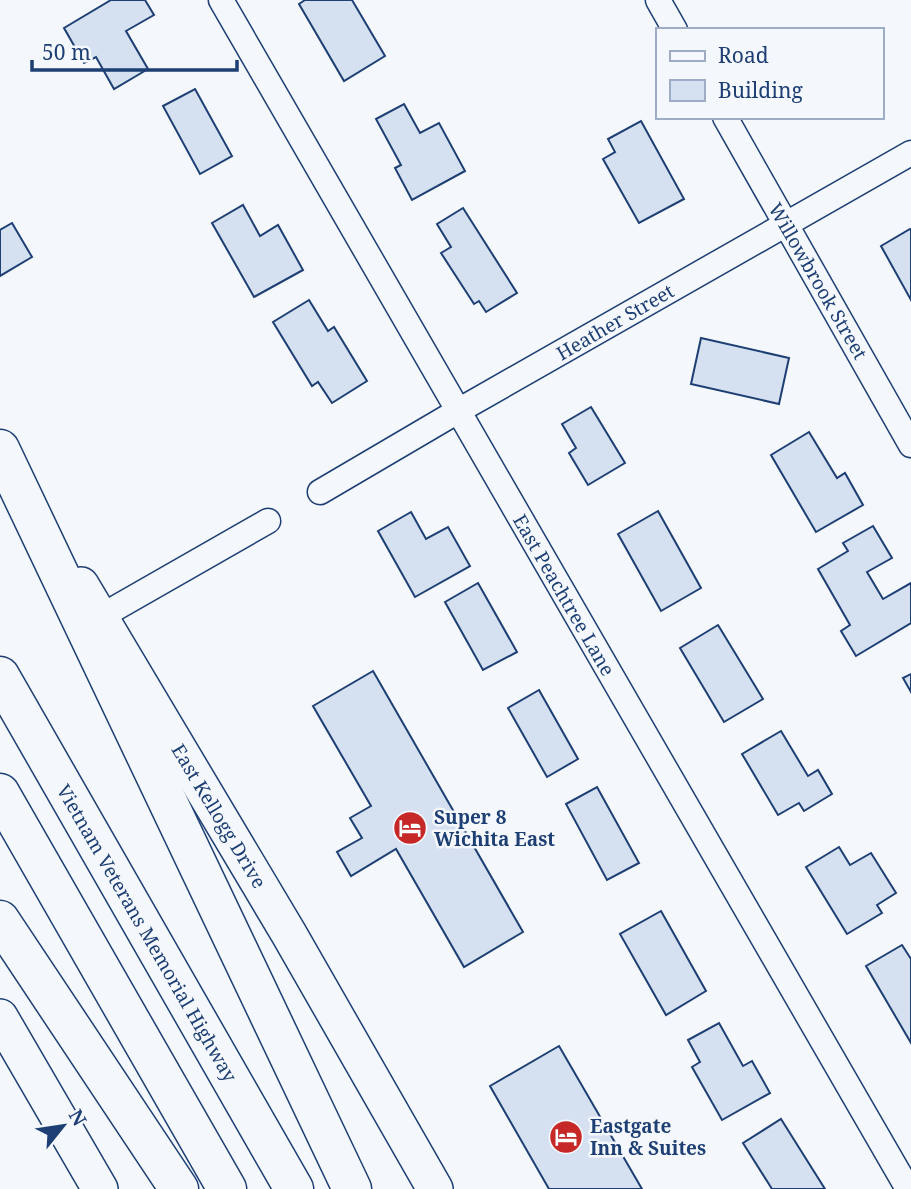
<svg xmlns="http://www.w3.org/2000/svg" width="911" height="1189" viewBox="0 0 911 1189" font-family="'Noto Serif',serif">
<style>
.building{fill:#d5e0f0;stroke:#1d3f73;stroke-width:2}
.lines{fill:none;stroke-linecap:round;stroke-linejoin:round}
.street-casing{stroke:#1d3f73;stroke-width:27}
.secondary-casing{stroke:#1d3f73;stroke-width:38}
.highway-casing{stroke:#1d3f73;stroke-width:41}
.street{stroke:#f4f7fb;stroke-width:24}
.secondary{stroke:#f4f7fb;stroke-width:35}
.highway{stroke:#f4f7fb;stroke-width:38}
.labels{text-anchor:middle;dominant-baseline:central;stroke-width:5;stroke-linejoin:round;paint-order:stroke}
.street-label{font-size:19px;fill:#1d3f73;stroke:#f4f7fb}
.poi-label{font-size:19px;font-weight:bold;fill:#1d3f73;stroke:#f4f7fb;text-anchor:start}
</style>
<rect width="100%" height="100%" fill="#f4f7fb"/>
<!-- building -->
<g class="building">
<polygon points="111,0 145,0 154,15 126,31 148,69 114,89 96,57 84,63 64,28"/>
<polygon points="305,0 352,0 385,56 344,81 299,4"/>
<polygon points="195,89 232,156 200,174 163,106"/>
<polygon points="404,104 420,133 439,123 465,171 412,200 395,168 401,165 376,119"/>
<polygon points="641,121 684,199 639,223 603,159 615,152 608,139"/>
<polygon points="243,205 260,236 278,225 303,270 254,297 212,223"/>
<polygon points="463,208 517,293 486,312 479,301 474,304 441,253 451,247 437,224"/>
<polygon points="12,223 32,257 0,276 0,230"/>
<polygon points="910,229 911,230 911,300 881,246"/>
<polygon points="309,300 328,331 334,327 367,381 332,403 318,382 312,386 273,322"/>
<polygon points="701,338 789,358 779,404 691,384"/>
<polygon points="591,407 625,463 588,485 569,453 576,448 562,424"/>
<polygon points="809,432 837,478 845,473 863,505 816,532 771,455"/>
<polygon points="658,511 701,588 661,611 618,534"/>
<polygon points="411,512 426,539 448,527 470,566 415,597 378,531"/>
<polygon points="873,526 892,558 867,572 883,599 911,583 911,623 856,656 841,631 850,625 818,569 848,551 843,543"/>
<polygon points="478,583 517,652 483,670 445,602"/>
<polygon points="718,625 763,699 724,722 680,648"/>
<polygon points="373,671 523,932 464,967 396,849 351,876 337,852 362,838 350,818 371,806 313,706"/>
<polygon points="911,674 911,692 903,678"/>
<polygon points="539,690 578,759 547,777 508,708"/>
<polygon points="781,731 808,776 818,770 832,794 804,811 799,803 778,815 742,754"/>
<polygon points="597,787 639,863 607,880 566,804"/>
<polygon points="839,847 850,865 871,853 896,893 877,905 882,913 847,934 806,867"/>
<polygon points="661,911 706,991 666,1015 620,934"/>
<polygon points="902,945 911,959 911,1043 866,966"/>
<polygon points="719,1023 743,1066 752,1061 770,1093 722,1120 692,1067 700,1062 688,1040"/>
<polygon points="559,1046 642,1189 549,1189 490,1086"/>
<polygon points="781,1119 825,1189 772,1189 743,1143"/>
</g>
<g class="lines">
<!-- street casing -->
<g class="street-casing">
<g id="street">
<polyline points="221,0 908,1189"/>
<polyline points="658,0 675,30"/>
<polyline points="725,117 911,445"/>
<polyline points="320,492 458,411 911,153"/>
<polyline points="100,617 268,521"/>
</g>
</g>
<!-- secondary casing -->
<g class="secondary-casing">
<g id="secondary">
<polyline points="81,585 289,934 435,1189"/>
<polyline points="0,1017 100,1189"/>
</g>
</g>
<!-- highway casing -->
<g class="highway-casing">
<g id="highway">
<polyline points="0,449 352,1189"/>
<polyline points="0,676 294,1189"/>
<polyline points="0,793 227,1189"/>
<polyline points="0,920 179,1189"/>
</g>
</g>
<!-- street -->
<use href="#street" class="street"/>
<!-- secondary -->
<use href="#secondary" class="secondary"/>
<!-- highway -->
<use href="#highway" class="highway"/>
</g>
<!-- icons -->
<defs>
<g id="hotel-disc" transform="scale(1.75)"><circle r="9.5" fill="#c62828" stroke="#f4f7fb"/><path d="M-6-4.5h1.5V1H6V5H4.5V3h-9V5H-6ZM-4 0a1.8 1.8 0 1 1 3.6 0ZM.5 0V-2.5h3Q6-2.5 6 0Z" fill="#fff"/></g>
</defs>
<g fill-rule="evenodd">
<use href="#hotel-disc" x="410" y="828"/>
<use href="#hotel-disc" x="566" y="1137"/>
</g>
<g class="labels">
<!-- street labels -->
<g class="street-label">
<text transform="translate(818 281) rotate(60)">Willowbrook Street</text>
<text transform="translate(615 322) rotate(-30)">Heather Street</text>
<text transform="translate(564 595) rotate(60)">East Peachtree Lane</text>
<text transform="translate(219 816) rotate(59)">East Kellogg Drive</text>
<text transform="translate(147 933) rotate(60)">Vietnam Veterans Memorial Highway</text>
</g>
<!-- poi labels -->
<g class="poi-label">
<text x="434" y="817">Super 8<tspan x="434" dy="22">Wichita East</tspan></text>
<text x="590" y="1126">Eastgate<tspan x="590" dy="22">Inn &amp; Suites</tspan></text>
</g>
</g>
<!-- legend -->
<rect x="656" y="28" width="228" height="91" fill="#f4f7fb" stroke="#9eadc5" stroke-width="2"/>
<rect x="670" y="51" width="35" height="10" fill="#f4f7fb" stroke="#9eadc5" stroke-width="2"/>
<text x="718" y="63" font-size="21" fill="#1d3f73">Road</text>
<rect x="670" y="80" width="35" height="21" fill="#d5e0f0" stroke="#9eadc5" stroke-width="2"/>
<text x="718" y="98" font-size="21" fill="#1d3f73">Building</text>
<!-- north arrow -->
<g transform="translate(63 1126) rotate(60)" stroke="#f4f7fb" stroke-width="5" paint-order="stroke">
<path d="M0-5L12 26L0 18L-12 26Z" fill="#1d3f73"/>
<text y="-10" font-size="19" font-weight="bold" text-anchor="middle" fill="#1d3f73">N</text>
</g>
<!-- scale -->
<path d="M32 60v10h205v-10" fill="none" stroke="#1d3f73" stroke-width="3.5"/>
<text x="42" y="60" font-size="21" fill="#1d3f73" stroke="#f4f7fb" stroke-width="5" paint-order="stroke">50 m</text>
</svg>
